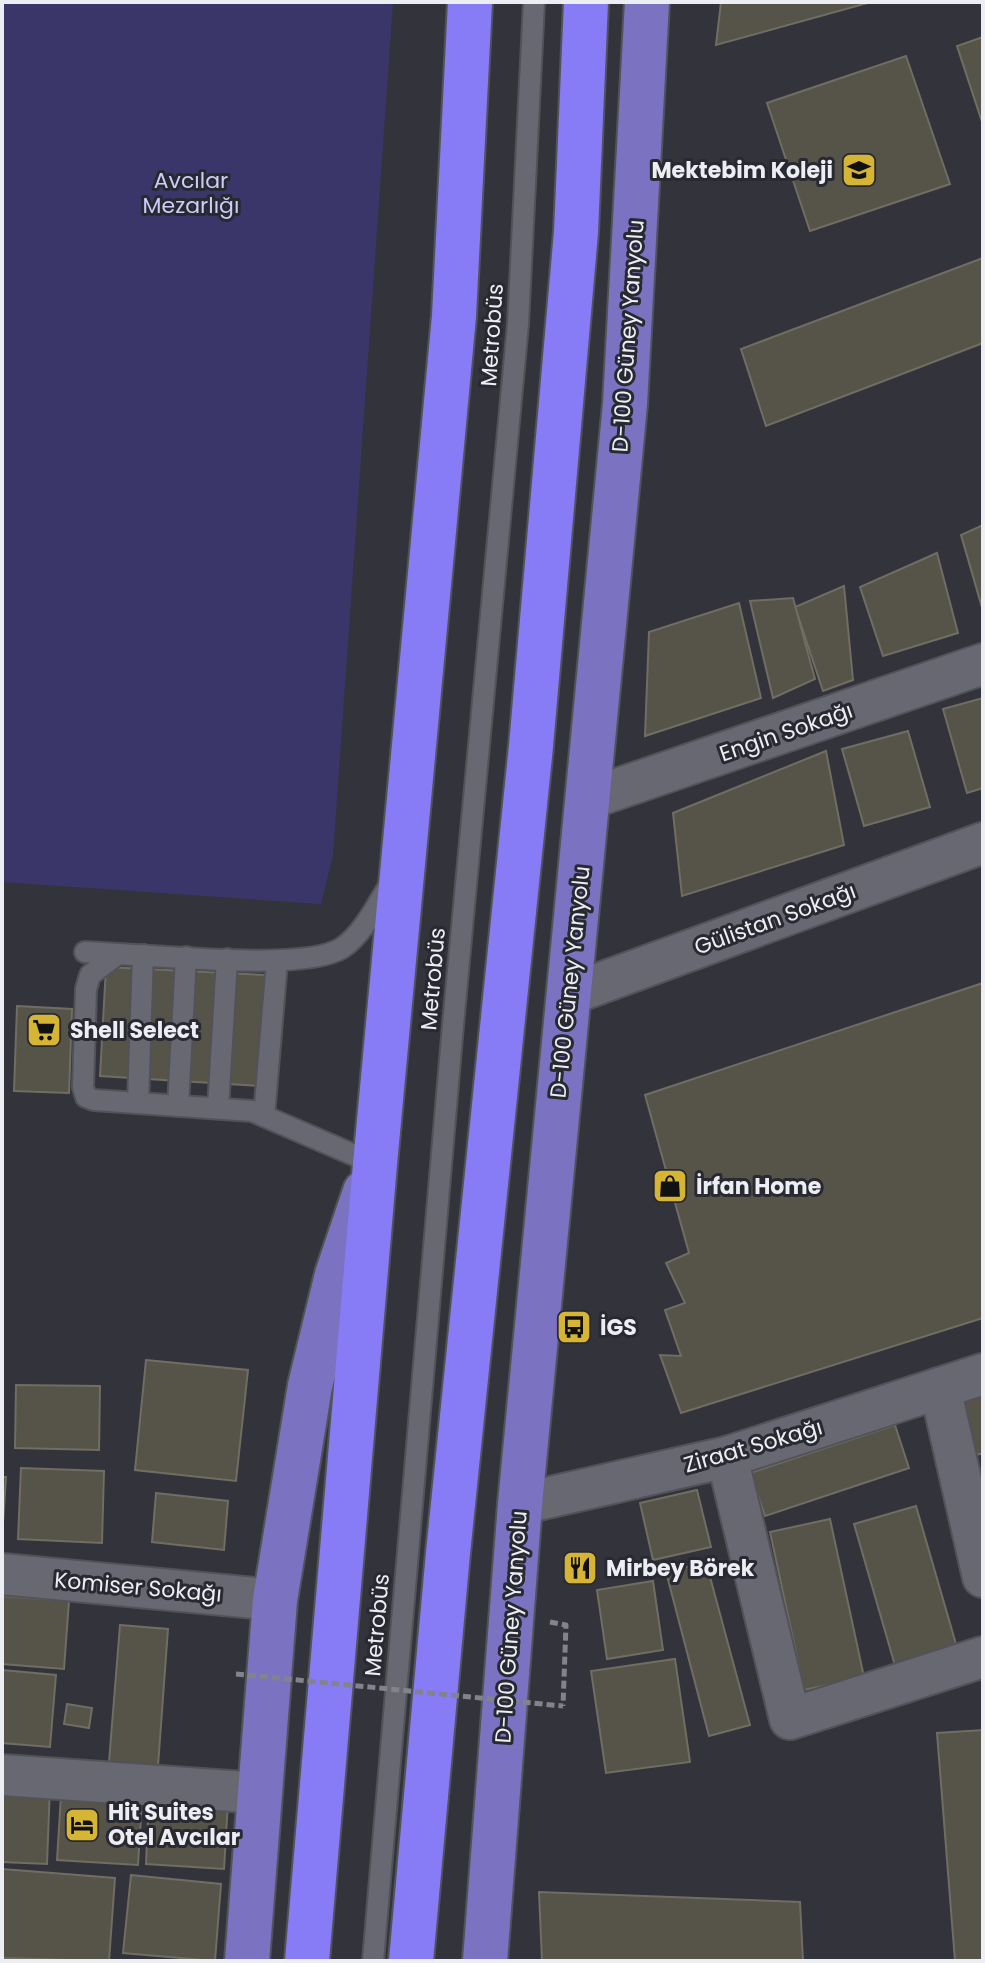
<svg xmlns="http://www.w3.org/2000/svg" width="985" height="1963" viewBox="0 0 985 1963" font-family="Poppins,sans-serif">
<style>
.green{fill:#3b366a}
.building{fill:#565349;stroke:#706d63;stroke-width:2}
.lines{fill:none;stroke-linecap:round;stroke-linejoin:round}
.lane-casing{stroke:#525259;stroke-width:24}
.street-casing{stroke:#525259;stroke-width:44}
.primary-casing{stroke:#525259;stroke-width:48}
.highway-casing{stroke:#525259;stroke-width:48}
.path{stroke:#83838b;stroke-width:5;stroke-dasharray:8 4;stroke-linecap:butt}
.lane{stroke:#686873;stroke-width:20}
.street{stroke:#686873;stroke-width:40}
.primary{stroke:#7b73c2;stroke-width:44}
.highway{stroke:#887bf6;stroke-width:44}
.path-bridge{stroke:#83838b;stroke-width:5;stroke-dasharray:8 4;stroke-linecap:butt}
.labels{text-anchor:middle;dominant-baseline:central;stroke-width:6;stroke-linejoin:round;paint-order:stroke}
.poi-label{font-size:22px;font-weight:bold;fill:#ededf4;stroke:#292932;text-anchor:start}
.park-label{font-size:22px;fill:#ccccf8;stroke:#292932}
.street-label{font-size:22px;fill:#ededf4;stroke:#292932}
</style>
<rect width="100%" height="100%" fill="#33333c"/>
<!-- green -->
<polygon class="green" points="2,2 393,2 333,855 321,904 2,882"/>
<!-- building -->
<g class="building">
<polygon points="721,2 871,2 716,45"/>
<polygon points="983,37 983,125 957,46"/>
<polygon points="906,56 950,184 810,231 767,103"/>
<polygon points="983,258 983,343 766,426 741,349"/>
<polygon points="983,525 983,611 961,535"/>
<polygon points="937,553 958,633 883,656 860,587"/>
<polygon points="844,586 853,680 823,691 795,607"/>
<polygon points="793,598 815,679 773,698 750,601"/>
<polygon points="739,603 761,698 645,736 649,632"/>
<polygon points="983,698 983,788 967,793 943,709"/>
<polygon points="908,731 930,807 864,826 842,749"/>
<polygon points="826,751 844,845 682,896 673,813"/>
<polygon points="106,967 265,975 259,1086 100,1076"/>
<polygon points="983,983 983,1318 681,1413 660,1355 681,1356 665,1310 685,1303 666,1263 689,1253 645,1095"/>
<polygon points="17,1006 72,1009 69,1093 14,1091"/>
<polygon points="146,1360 248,1370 236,1481 135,1470"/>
<polygon points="16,1385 100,1386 99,1450 15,1448"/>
<polygon points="983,1388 983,1453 977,1455 959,1395"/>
<polygon points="895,1425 909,1468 765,1516 750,1473"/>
<polygon points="21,1468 104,1471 102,1543 18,1539"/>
<polygon points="2,1477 6,1477 2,1538"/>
<polygon points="697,1490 711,1547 653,1560 640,1503"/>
<polygon points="156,1493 228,1501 224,1550 152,1542"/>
<polygon points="916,1506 958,1651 896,1669 854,1524"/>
<polygon points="830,1519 864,1677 804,1690 770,1532"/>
<polygon points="706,1562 750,1725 709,1736 666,1572"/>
<polygon points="653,1581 663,1650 607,1659 597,1590"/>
<polygon points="2,1596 69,1601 64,1669 2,1664"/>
<polygon points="120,1625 168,1629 158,1766 109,1762"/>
<polygon points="675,1659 690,1762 606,1773 591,1671"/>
<polygon points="2,1670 56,1675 50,1747 2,1743"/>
<polygon points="67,1704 92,1708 89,1728 64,1724"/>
<polygon points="983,1730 983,1961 955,1961 937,1733"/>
<polygon points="2,1784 50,1786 47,1864 2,1862"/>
<polygon points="61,1796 142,1801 138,1865 57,1860"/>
<polygon points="149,1796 228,1801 224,1869 146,1864"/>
<polygon points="2,1869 115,1878 109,1961 2,1958"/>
<polygon points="131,1875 221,1884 215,1961 123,1953"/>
<polygon points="539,1892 800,1902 803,1961 542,1961"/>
</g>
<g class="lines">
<!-- lane casing -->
<g class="lane-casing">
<g id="lane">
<polyline points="85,952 118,954"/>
<polyline points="138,1103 143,955"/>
<polyline points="178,1106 186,957"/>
<polyline points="218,1108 227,959"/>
<polyline points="264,1116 277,961"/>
<path d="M375 1164 252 1111 94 1100 86 1097 83 1087 86 989 90 975 118 954C165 956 306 971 342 948 363 934 377 905 390 884"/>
<polyline points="373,1961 453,1025 518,324 534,2"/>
</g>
</g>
<!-- street casing -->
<g class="street-casing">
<g id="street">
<polyline points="588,799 983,664"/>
<polyline points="568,995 983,843"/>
<polyline points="940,1388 983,1577"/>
<polyline points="727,1457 790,1719 983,1657"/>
<polyline points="520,1504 727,1457 983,1374"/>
<polyline points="2,1574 275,1600"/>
<polyline points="2,1775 260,1793"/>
</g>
</g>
<!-- primary casing -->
<g class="primary-casing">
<g id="primary">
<polyline points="247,1961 275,1600 310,1386 337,1275 365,1192"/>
<polyline points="485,1961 520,1504 625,404 647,2"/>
</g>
</g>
<!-- highway casing -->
<g class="highway-casing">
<g id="highway">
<polyline points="307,1961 375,1164 454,316 470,2"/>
<polyline points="411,1961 448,1553 531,746 576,232 586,2"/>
</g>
</g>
<!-- path -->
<polyline class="path" points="550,1622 566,1625 563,1706"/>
<!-- lane -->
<use href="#lane" class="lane"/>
<!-- street -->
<use href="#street" class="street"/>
<!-- primary -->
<use href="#primary" class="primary"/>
<!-- highway -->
<use href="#highway" class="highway"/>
<!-- path-bridge -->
<polyline class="path-bridge" points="236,1674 563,1706"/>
</g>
<!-- icons -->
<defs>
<g id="school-square" transform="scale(1.8)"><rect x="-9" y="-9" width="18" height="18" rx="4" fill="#d6b534" stroke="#292932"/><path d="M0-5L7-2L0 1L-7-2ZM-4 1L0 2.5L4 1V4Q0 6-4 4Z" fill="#111"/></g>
<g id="supermarket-square" transform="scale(1.8)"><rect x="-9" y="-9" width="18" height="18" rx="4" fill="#d6b534" stroke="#292932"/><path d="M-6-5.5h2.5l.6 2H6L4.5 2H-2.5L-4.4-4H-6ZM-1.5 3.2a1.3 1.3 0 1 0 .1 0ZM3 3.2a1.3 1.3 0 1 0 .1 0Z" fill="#111"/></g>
<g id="shop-square" transform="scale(1.8)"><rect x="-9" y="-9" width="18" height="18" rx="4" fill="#d6b534" stroke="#292932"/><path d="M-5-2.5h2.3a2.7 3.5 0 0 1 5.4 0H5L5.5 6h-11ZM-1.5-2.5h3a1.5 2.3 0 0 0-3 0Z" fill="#111"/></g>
<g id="bus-square" transform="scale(1.8)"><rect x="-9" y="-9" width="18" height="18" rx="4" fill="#d6b534" stroke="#292932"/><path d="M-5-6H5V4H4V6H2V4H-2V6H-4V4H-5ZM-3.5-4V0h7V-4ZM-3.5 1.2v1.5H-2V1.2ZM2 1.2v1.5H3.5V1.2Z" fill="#111"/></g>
<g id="restaurant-square" transform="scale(1.8)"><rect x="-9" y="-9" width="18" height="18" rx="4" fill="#d6b534" stroke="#292932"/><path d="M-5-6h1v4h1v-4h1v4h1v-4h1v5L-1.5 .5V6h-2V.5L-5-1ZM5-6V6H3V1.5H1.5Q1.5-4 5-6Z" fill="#111"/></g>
<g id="hotel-square" transform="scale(1.8)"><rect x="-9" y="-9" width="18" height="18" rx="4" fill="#d6b534" stroke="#292932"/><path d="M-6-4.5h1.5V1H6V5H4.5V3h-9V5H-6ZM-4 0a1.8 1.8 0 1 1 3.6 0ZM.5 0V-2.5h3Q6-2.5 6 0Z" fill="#111"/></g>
</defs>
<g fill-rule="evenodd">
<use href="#school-square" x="859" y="170"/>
<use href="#supermarket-square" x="44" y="1030"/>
<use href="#shop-square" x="670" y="1186"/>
<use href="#bus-square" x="574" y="1327"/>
<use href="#restaurant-square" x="580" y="1568"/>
<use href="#hotel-square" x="82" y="1825"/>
</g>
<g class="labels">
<!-- poi labels -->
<g class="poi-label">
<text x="833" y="170" text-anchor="end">Mektebim Koleji</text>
<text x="70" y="1030">Shell Select</text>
<text x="696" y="1186">İrfan Home</text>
<text x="600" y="1327">İGS</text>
<text x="606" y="1568">Mirbey Börek</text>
<text x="108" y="1812">Hit Suites<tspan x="108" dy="25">Otel Avcılar</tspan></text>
</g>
<!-- park labels -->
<g class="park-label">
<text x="191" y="180">Avcılar<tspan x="191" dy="25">Mezarlığı</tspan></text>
</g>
<!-- street labels -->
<g class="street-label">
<text transform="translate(492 335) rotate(-86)">Metrobüs</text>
<text transform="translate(628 336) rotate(-86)">D-100 Güney Yanyolu</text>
<text transform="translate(786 732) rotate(-19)">Engin Sokağı</text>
<text transform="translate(775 919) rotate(-20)">Gülistan Sokağı</text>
<text transform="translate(433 979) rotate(-85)">Metrobüs</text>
<text transform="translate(570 982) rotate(-84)">D-100 Güney Yanyolu</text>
<text transform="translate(753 1446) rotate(-16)">Ziraat Sokağı</text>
<text transform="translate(138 1587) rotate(5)">Komiser Sokağı</text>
<text transform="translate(377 1625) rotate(-85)">Metrobüs</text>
<text transform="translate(511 1627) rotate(-86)">D-100 Güney Yanyolu</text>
</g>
</g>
<!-- border -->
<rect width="985" height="1963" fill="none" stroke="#ededf4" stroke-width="8"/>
</svg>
